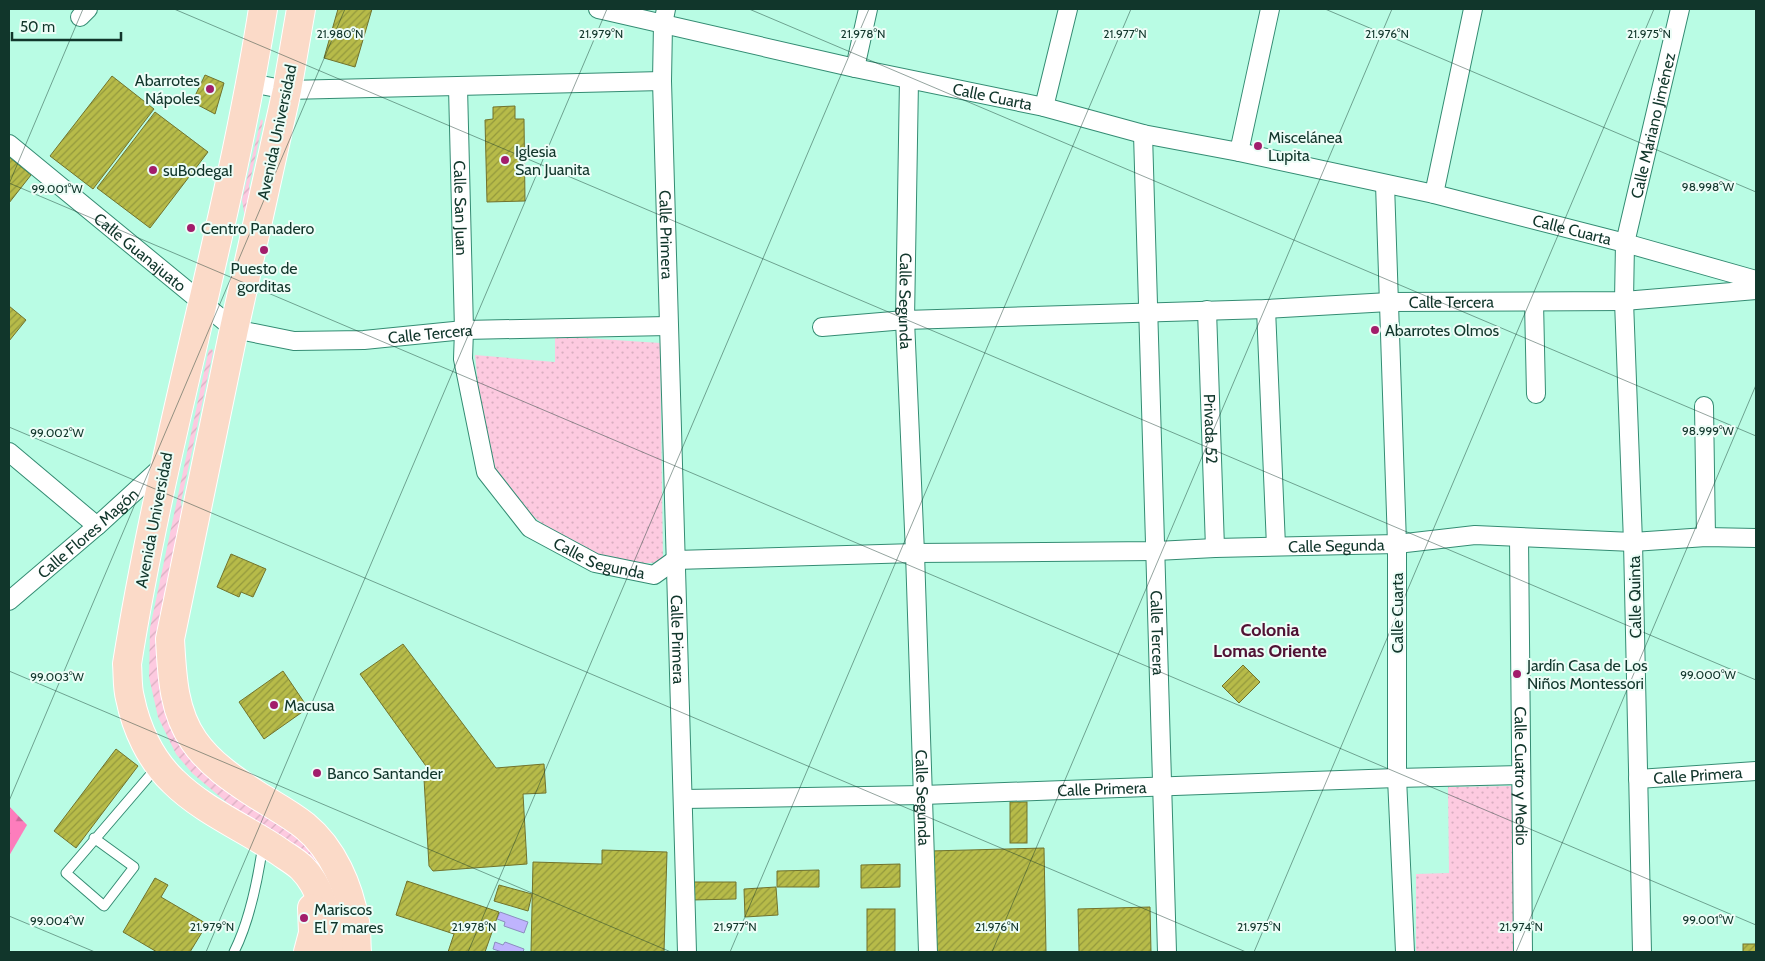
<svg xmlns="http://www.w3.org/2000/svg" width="1765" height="961" viewBox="0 0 1765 961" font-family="Cabin,sans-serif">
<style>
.grass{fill:url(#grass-dots)}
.forest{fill:url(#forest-firs)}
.garden{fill:url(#garden-furrows)}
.water{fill:#bfb4fd;stroke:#8b8ebe}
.building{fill:url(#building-hatch);stroke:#71732d}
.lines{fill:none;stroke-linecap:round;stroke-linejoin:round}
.service-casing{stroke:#348c73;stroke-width:11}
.minor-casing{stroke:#348c73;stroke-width:20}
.primary-casing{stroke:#fff;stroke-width:30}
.service{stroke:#fff;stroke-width:9}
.minor{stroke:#fff;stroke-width:18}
.primary{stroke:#fbdac8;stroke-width:28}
.ticks{fill:none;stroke:#11362b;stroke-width:1;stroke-opacity:0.45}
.poi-dot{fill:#a21d6b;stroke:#edfdf7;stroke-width:2}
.labels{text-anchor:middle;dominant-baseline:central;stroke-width:4;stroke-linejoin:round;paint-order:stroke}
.poi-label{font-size:16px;fill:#11362b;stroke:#edfdf7;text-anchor:start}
.street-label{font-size:16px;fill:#11362b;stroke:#edfdf7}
.neighbourhood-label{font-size:18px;font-weight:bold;fill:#501234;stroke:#edfdf7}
.ticks-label{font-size:12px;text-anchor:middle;fill:#11362b;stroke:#edfdf7;stroke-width:4;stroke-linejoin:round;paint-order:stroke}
</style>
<defs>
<pattern id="grass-dots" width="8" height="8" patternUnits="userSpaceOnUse" patternTransform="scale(1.25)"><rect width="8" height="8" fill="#fdcae0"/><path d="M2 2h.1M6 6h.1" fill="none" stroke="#d8aec0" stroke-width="1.8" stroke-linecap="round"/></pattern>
<pattern id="forest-firs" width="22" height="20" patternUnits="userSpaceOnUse" patternTransform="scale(1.25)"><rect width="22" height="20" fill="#fd7dbc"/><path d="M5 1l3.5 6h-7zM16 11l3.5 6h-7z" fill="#cb6799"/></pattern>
<pattern id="garden-furrows" width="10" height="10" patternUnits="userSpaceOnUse" patternTransform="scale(1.25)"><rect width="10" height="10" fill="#fdcae0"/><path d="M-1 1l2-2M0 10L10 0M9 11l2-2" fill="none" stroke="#d8aec0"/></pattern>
<pattern id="building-hatch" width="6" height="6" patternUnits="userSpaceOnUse" patternTransform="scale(1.25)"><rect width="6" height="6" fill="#b7bb49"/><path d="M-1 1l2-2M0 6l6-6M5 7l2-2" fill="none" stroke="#93993d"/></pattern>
</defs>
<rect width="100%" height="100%" fill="#b9fce4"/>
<!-- grass -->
<g class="grass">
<polygon points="555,336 660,343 663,562 637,564 589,552 549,529 518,504 492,467 482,426 475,355 555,362"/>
<polygon points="1513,786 1515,952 1416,952 1416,874 1449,873 1448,787"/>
</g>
<!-- forest -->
<polygon class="forest" points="9,806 27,825 9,856"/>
<!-- garden -->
<g class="garden">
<polygon points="261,119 263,121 249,186 253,205 245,218 242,200"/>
<polygon points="212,349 213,352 181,502 184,528 171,717 320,859 339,892 349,952 309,861 296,846 231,806 192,773 176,754 158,717 149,677 150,628 208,353 209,350"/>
</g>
<!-- water -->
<g class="water">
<polygon points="500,912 528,922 524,933 504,926 505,922 497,919"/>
<polygon points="495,942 503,945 505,942 524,949 523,952 502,952 493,949"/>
</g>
<!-- building -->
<g class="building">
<polygon points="338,9 372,9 355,67 324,58"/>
<polygon points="205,75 224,83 215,114 196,104 199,98 195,96"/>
<polygon points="112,76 154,109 93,189 50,156"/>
<polygon points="515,106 515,119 524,119 525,201 487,202 485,120 493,119 493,107"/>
<polygon points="155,112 208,152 150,228 97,188"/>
<polygon points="9,157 31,175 9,203"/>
<polygon points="9,306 26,320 9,341"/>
<polygon points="231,554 266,569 253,597 241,592 239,597 217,587"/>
<polygon points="403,644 496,768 544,764 546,793 523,794 527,864 433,871 429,866 424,779 431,773 360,674"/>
<polygon points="1243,665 1260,682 1239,703 1222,686"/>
<polygon points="283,671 308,708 264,739 239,702"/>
<polygon points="116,749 138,766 76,848 54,831"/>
<rect x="1010" y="802" width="17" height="41"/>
<polygon points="1044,848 1046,952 932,952 930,851"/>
<polygon points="602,850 667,852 664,952 531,952 533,862 602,864"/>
<polygon points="900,864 900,887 861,888 861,865"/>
<polygon points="819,870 819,887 777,887 777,871"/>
<polygon points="155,878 168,885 161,897 207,924 190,952 157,952 123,932"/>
<polygon points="407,881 499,912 485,952 448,952 454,934 396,915"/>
<polygon points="692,882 736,882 736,899 692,900"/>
<polygon points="499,885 532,894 528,911 494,901"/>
<polygon points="776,887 778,915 745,917 744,889"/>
<polygon points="1150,907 1151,952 1079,952 1078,909"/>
<rect x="867" y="909" width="28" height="43"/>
<rect x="1743" y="944" width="13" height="8"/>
</g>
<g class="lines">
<!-- service casing -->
<g class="service-casing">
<g id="service">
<polyline points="94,838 134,867 104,906 66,873 157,767"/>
<path d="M234 952C250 920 258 879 263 844"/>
</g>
</g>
<!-- minor casing -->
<g class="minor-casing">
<g id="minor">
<path id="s1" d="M598 9 855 68 1044 107 1143 134 1239 152 1434 194 1625 243 1756 280"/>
<path id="s2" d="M666 9 663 24 662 81 687 952"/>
<polyline points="80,17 88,9"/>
<polyline points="855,68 868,9"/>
<path id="s3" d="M909 80 905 320 915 553 928 952"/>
<polyline points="251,83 287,90 662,81"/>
<path id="s4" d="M458 87 464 330 463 359 486 472 530 528 595 563 654 575 675 560 915 553 1156 551 1215 548 1397 544 1475 535 1633 542 1706 537 1756 538"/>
<polyline points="1044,107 1068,9"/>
<path id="s5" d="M1143 134 1167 952"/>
<path id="s6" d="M9 144 234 329 294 341 364 340 464 330 668 326"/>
<polyline points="1239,152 1270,9"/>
<polyline points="1385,184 1397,544 1397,778 1405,952"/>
<polyline points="1434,194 1473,9"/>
<polyline points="1534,302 1536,394"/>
<polyline points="1266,309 1276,546"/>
<path id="s7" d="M1207 310 1215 548"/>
<path id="s8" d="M822 327 905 320 1266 309 1389 302 1624 301 1756 290"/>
<polyline points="1704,406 1706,537"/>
<polyline points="9,452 97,526"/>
<path id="s9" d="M1519 538 1523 952"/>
<path id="s10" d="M9 601 97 526 165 464"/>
<path id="s11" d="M1638 779 1756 771"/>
<path id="s12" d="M683 799 923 795 1397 778 1521 775"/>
<path id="s13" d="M1642 952 1633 542 1624 301 1625 243 1680 9"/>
</g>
</g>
<!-- primary casing -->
<g class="primary-casing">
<g id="primary">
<path d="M263 9C228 229 162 443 127 664 128 675 127 687 130 698 136 728 150 759 173 781 203 811 245 828 280 852 287 857 296 862 302 868 323 889 329 923 330 952"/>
<path d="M301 9 287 90 234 329 170 639C172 674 173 711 194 741 210 764 234 780 257 795 273 805 290 814 305 826 333 849 349 887 355 922 357 932 356 942 357 952"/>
<polyline points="308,952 313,933 312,908"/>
</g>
</g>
<!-- service -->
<use href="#service" class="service"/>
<!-- minor -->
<use href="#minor" class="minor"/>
<!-- primary -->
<use href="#primary" class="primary"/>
</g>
<!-- ticks -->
<path class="ticks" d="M174 9 1756 680M749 9 1756 436M1325 9 1756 192M9 183 1756 925M9 184 83 9M9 427 1246 952M9 671 671 952M9 801 345 9M9 916 95 952M206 952 607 9M468 952 869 9M730 952 1131 9M992 952 1392 9M1254 952 1654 9M1516 952 1756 385"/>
<!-- markers -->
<g class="poi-dot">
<circle cx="210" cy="89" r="5"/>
<circle cx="1258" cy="146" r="5"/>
<circle cx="505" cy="160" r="5"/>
<circle cx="153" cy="170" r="5"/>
<circle cx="191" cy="228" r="5"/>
<circle cx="264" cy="250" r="5"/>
<circle cx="1375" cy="330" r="5"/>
<circle cx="1517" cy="674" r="5"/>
<circle cx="274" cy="705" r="5"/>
<circle cx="317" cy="773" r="5"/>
<circle cx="304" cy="918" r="5"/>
</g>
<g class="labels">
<!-- poi labels -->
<g class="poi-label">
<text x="200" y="80" text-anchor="end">Abarrotes<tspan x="200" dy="18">Nápoles</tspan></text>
<text x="1268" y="137">Miscelánea<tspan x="1268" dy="18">Lupita</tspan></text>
<text x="515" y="151">Iglesia<tspan x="515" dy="18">San Juanita</tspan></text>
<text x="163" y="170">suBodega!</text>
<text x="201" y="228">Centro Panadero</text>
<text x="264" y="268" text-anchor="middle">Puesto de<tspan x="264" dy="18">gorditas</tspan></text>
<text x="1385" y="330">Abarrotes Olmos</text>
<text x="1527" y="665">Jardín Casa de Los<tspan x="1527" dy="18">Niños Montessori</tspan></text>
<text x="284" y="705">Macusa</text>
<text x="327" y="773">Banco Santander</text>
<text x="314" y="909">Mariscos<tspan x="314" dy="18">El 7 mares</tspan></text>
</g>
<!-- street labels -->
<g class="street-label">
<text stroke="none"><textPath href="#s1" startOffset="404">Calle Cuarta</textPath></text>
<text stroke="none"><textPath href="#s13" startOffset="830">Calle Mariano Jiménez</textPath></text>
<text transform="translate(277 132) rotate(-78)">Avenida Universidad</text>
<text stroke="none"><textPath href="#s4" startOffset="121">Calle San Juan</textPath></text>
<text stroke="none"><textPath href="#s1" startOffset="999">Calle Cuarta</textPath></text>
<text stroke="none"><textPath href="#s2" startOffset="226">Calle Primera</textPath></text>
<text stroke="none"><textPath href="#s6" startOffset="170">Calle Guanajuato</textPath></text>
<text stroke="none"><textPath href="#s3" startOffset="221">Calle Segunda</textPath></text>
<text stroke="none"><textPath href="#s8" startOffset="630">Calle Tercera</textPath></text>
<text stroke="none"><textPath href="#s6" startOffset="489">Calle Tercera</textPath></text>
<text stroke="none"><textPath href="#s7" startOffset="119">Privada 52</textPath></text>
<text transform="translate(154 520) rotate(-79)">Avenida Universidad</text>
<text stroke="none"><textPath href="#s10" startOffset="104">Calle Flores Magón</textPath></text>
<text stroke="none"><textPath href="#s4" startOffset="1280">Calle Segunda</textPath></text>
<text stroke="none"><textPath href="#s4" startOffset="535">Calle Segunda</textPath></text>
<text transform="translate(1635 597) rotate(-91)">Calle Quinta</text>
<text transform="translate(1397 613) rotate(-90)">Calle Cuarta</text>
<text stroke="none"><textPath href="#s5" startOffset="499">Calle Tercera</textPath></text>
<text stroke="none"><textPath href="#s2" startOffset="631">Calle Primera</textPath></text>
<text stroke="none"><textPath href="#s9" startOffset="238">Calle Cuatro y Medio</textPath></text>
<text stroke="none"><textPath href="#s11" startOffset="60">Calle Primera</textPath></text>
<text stroke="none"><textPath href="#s12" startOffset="419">Calle Primera</textPath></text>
<text stroke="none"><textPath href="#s3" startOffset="718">Calle Segunda</textPath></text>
</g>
<!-- neighbourhood labels -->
<g class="neighbourhood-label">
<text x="1270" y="630">Colonia<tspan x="1270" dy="21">Lomas Oriente</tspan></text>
</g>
</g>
<g class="ticks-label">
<text x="340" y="38">21.980°N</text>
<text x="601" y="38">21.979°N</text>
<text x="863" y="38">21.978°N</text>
<text x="1125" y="38">21.977°N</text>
<text x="1387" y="38">21.976°N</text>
<text x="1649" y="38">21.975°N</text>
<text x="1708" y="191">98.998°W</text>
<text x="57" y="193">99.001°W</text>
<text x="1708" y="435">98.999°W</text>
<text x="57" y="437">99.002°W</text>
<text x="1708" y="679">99.000°W</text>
<text x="57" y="681">99.003°W</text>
<text x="1708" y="924">99.001°W</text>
<text x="57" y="925">99.004°W</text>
<text x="212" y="931">21.979°N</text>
<text x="474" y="931">21.978°N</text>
<text x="735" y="931">21.977°N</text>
<text x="997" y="931">21.976°N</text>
<text x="1259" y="931">21.975°N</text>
<text x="1521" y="931">21.974°N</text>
</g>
<!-- border -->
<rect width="1765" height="961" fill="none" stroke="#11362b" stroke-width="20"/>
<!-- scale -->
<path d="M12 32v8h109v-8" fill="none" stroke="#11362b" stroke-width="2.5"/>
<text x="20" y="32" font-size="15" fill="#11362b" stroke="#edfdf7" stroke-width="4" paint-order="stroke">50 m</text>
</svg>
